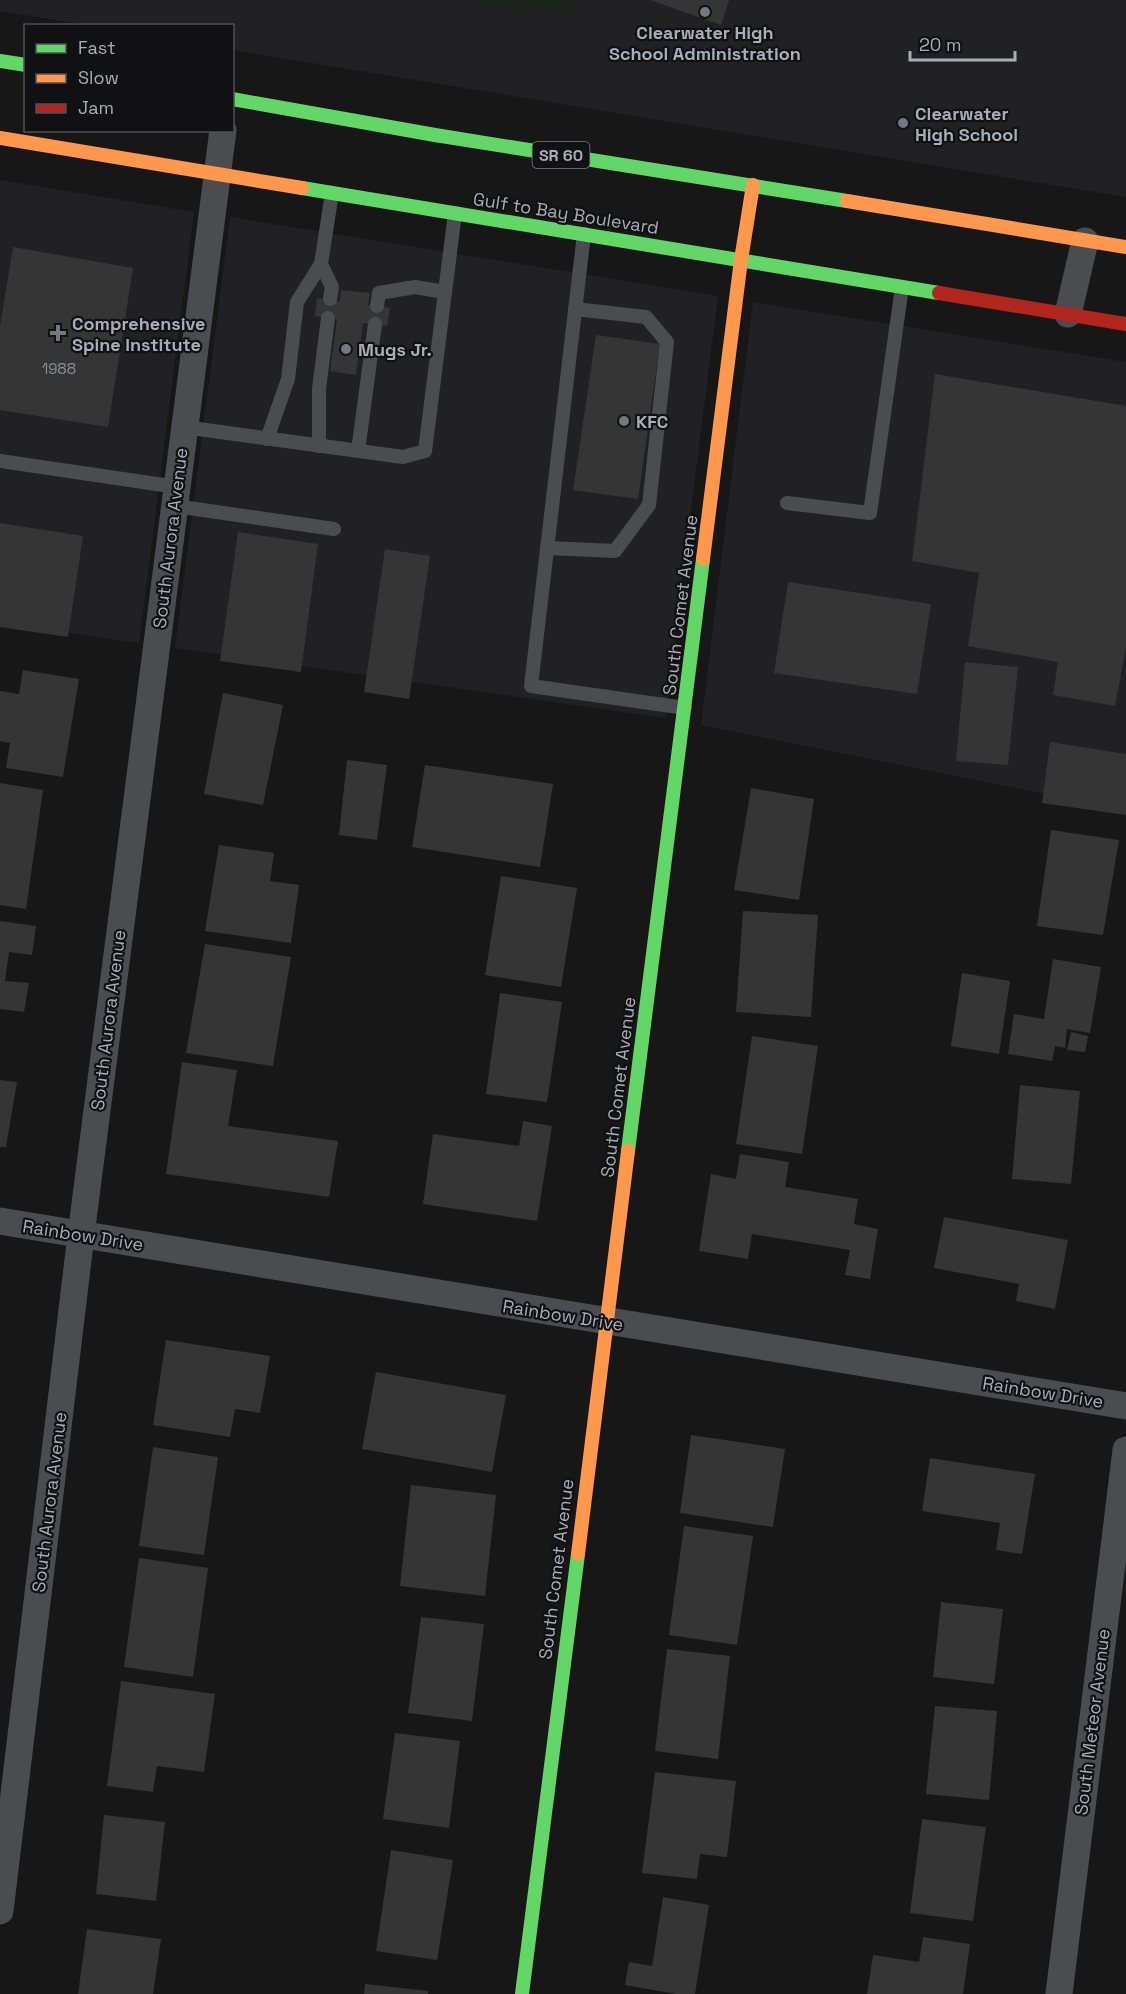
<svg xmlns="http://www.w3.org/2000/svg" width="1126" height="1994" viewBox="0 0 1126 1994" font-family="'Space Grotesk',sans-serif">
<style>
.built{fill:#212123}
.green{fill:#1d241e}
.building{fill:#353536}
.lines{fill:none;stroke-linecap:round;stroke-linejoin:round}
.lane{stroke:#4b4c50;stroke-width:14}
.street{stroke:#4b4c50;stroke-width:27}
.fast{stroke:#63d668;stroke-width:14}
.slow{stroke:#ff974d;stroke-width:14}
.jam{stroke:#b3261e;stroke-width:14}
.poi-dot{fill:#757880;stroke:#111113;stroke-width:2}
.labels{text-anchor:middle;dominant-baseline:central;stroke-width:4.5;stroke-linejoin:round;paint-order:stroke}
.number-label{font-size:15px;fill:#8b8f98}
.shield{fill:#111113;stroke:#7b7e86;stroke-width:1.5}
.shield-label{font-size:16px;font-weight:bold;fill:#a8adb8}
.poi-label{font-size:18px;font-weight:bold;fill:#a8adb8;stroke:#111113;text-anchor:start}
.street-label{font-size:18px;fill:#a8adb8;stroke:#111113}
</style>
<rect width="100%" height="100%" fill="#171717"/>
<!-- built -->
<g class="built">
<polygon points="0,0 1126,0 1126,197 233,50 232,26 85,25 0,11"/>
<polygon points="0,180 194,212 139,643 0,623"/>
<polygon points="230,217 718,296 665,718 175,648"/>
<polygon points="753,302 1126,362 1126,810 701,725"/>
</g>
<!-- green -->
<polygon class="green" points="467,0 579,0 574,16"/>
<!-- building -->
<g class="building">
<polygon points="650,0 729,0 721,25"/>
<polygon points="13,247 133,268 108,427 0,410 0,326"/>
<polygon points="341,290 370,293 368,305 390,308 387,326 363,323 356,375 330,371 337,319 315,316 317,298 340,301"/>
<polygon points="596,335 660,344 638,499 573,490"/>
<polygon points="935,374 1126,406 1126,648 1115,706 1053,695 1058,662 968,646 979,573 912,561"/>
<polygon points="0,523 83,536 68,637 0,627"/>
<polygon points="238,532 318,544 301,672 220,661"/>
<polygon points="385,549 430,556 409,699 364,692"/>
<polygon points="788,582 931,604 917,694 774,673"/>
<polygon points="965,662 1018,667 1008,765 956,761"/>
<polygon points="23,670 79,679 63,777 6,768 10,743 0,741 0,691 19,694"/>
<polygon points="223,693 283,705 263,805 204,794"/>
<polygon points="1050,742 1126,754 1126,815 1042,803"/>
<polygon points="347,760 387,765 377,840 339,835"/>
<polygon points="425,765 553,784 540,867 412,847"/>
<polygon points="0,783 43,790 26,909 0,905"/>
<polygon points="751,788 814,799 799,900 734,890"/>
<polygon points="1051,830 1119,840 1103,935 1037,926"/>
<polygon points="219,845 274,853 270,881 299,885 291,943 205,931"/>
<polygon points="501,876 577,888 561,987 485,975"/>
<polygon points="743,911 818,915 811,1017 736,1012"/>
<polygon points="0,921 36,926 32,955 9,952 5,981 29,983 24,1012 0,1009"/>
<polygon points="205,944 291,957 273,1066 186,1053"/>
<polygon points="1053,959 1101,967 1090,1033 1067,1029 1065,1048 1055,1046 1052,1061 1008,1054 1014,1014 1044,1019"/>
<polygon points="962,973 1010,981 999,1054 951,1046"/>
<polygon points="500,993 562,1002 547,1102 486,1094"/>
<polygon points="1071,1032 1088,1036 1085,1052 1067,1050"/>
<polygon points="752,1036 818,1046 802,1154 736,1144"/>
<polygon points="182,1062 237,1070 228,1126 338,1141 329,1197 166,1174"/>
<polygon points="0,1080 17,1082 6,1147 0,1147"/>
<polygon points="1020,1085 1080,1091 1071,1184 1012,1179"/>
<polygon points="523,1121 552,1126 537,1221 423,1204 433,1134 519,1146"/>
<polygon points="740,1154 789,1162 785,1187 858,1199 854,1224 878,1229 870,1279 845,1275 850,1250 752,1234 748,1259 699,1251 711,1174 736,1179"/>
<polygon points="944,1217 1068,1240 1055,1309 1016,1301 1019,1284 934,1268"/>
<polygon points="166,1340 270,1356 260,1413 235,1409 230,1437 153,1425"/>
<polygon points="376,1372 506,1395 492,1472 362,1449"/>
<polygon points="691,1435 785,1449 773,1527 680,1513"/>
<polygon points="153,1447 218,1457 204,1555 139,1546"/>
<polygon points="930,1458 1035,1474 1022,1554 996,1550 1000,1523 922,1511"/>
<polygon points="411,1485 496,1495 485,1596 400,1586"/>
<polygon points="684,1526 753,1536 737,1645 669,1635"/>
<polygon points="139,1558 208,1568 193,1677 124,1667"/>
<polygon points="941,1602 1003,1609 994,1684 933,1677"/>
<polygon points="421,1617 484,1624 472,1721 408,1713"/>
<polygon points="667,1649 730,1656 718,1759 655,1751"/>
<polygon points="121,1681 215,1694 204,1772 157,1766 153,1792 107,1786"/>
<polygon points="935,1706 997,1711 989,1800 926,1794"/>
<polygon points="395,1733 460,1741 449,1828 383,1819"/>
<polygon points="655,1772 736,1781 727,1857 700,1854 697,1879 642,1873"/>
<polygon points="104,1815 165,1822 156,1901 96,1894"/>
<polygon points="922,1819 986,1827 973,1921 910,1913"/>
<polygon points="391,1850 453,1860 437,1960 376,1951"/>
<polygon points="663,1897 709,1905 695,1994 676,1994 625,1985 629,1962 652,1966"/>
<polygon points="87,1929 161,1939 153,1994 78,1994"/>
<polygon points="923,1937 970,1944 963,1994 867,1994 873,1955 919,1962"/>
<polygon points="365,1984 428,1991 428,1994 364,1994"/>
</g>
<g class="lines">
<!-- lane -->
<g class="lane">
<polyline points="584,234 531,686 685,708"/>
<polyline points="321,264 332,287 330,299"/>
<polyline points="377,306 379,293 415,287 445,292"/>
<polyline points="184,427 403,457 425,451 455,213"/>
<polyline points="267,439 288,379 297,302 321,264 332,193"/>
<polyline points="319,446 319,389 328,318"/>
<polyline points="358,451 375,324"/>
<polyline points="0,461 177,487"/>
<polyline points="787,503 870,513 902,287"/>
<polyline points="175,506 334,529"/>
<polyline points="547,548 615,551 649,505 667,342 646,317 575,309"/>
</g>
<!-- street -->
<g class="street">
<polyline points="1068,314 1085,241"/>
<polyline points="0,1221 1126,1406"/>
<polyline points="0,1911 81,1235 223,130"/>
<polyline points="1059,1994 1126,1450"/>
</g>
<!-- fast -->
<g class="fast">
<polyline points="0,61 26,65"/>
<polyline points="232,99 435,135 847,201"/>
<polyline points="302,188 939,293"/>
<polyline points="628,1151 703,559"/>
<polyline points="522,1994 578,1554"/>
</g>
<!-- slow -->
<g class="slow">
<polyline points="0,138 302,188"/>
<polyline points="847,201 1126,247"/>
<polyline points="703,559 741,260 753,185"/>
<polyline points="578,1554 628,1151"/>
</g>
<!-- jam -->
<polyline class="jam" points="939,293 1126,324"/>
</g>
<!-- markers -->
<g class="poi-dot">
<circle cx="705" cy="12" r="6"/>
<circle cx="903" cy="123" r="6"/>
<path d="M55 324h6v6h6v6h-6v6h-6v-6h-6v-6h6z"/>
<circle cx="346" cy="349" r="6"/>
<circle cx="624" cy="421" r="6"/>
</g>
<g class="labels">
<!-- number labels -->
<g class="number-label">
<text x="59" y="368">1988</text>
</g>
<!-- shield labels -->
<rect class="shield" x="532.5" y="142" width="57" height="26" rx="4.5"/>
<g class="shield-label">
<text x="561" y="155">SR 60</text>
</g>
<!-- poi labels -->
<g class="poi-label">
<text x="705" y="32" text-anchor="middle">Clearwater High<tspan x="705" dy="21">School Administration</tspan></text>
<text x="915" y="113">Clearwater<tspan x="915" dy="21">High School</tspan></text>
<text x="72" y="323">Comprehensive<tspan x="72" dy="21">Spine Institute</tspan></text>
<text x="358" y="349">Mugs Jr.</text>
<text x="636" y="421">KFC</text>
</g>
<!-- street labels -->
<g class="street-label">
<text transform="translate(566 213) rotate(9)">Gulf to Bay Boulevard</text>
<text transform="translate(170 538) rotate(-83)">South Aurora Avenue</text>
<text transform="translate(680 605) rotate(-83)">South Comet Avenue</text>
<text transform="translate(108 1020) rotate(-83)">South Aurora Avenue</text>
<text transform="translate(618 1087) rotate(-83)">South Comet Avenue</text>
<text transform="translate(83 1235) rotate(9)">Rainbow Drive</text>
<text transform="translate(563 1315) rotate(9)">Rainbow Drive</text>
<text transform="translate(1043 1392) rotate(9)">Rainbow Drive</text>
<text transform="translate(49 1502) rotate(-83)">South Aurora Avenue</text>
<text transform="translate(556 1569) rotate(-83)">South Comet Avenue</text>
<text transform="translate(1092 1722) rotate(-83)">South Meteor Avenue</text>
</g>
</g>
<!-- legend -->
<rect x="24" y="24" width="210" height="108" fill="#111113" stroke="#4d4f55" stroke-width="1.5"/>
<rect x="36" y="44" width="30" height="9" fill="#63d668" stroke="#4d4f55" stroke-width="1.5"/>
<text x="78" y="54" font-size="18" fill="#a8adb8">Fast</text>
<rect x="36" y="74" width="30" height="9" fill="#ff974d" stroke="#4d4f55" stroke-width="1.5"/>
<text x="78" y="84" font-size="18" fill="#a8adb8">Slow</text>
<rect x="36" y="104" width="30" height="9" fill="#b3261e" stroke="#4d4f55" stroke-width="1.5"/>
<text x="78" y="114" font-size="18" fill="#a8adb8">Jam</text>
<!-- scale -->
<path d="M910 51v9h105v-9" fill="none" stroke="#a8adb8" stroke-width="3"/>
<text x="919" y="51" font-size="18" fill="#a8adb8" stroke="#111113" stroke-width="4.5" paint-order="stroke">20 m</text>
</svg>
